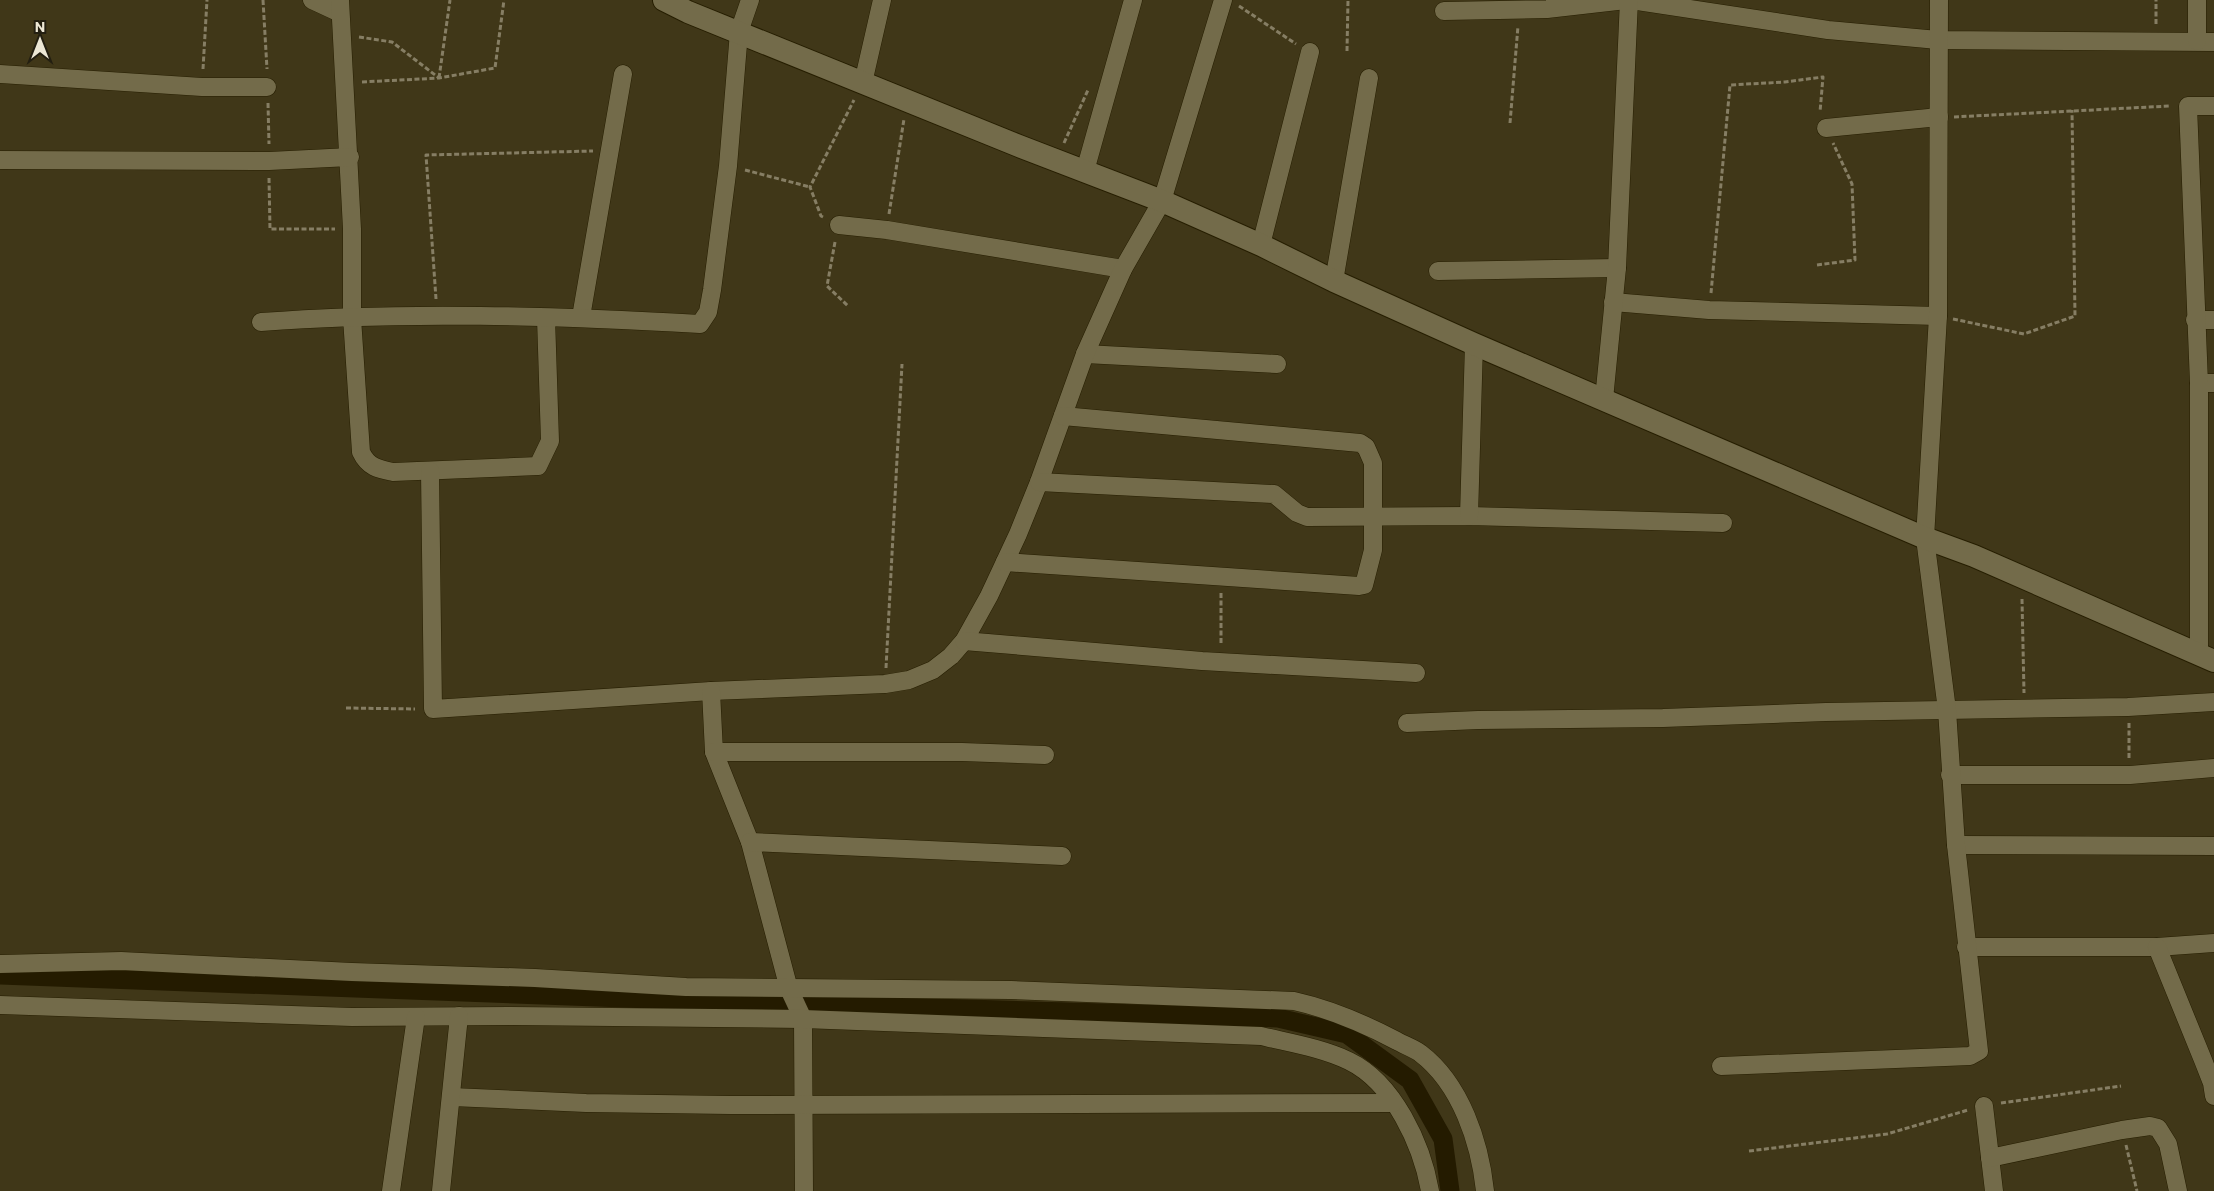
<svg xmlns="http://www.w3.org/2000/svg" width="2214" height="1191" viewBox="0 0 2214 1191" font-family="Commissioner,sans-serif">
<style>
.lines{fill:none;stroke-linecap:round;stroke-linejoin:round}
.canal{stroke:#241b00;stroke-width:19}
.minor-casing{stroke:#261e00;stroke-width:19}
.tertiary-casing{stroke:#261e00;stroke-width:24}
.path{stroke:#867e64;stroke-width:3;stroke-dasharray:5 2.5;stroke-linecap:butt}
.minor{stroke:#736b4a;stroke-width:18}
.tertiary{stroke:#736b4a;stroke-width:22}
</style>
<rect width="100%" height="100%" fill="#403718"/>
<g class="lines">
<!-- canal -->
<polyline class="canal" points="0,975 760,1003 1278,1018 1347,1034 1410,1080 1443,1139 1450,1191"/>
<!-- minor casing -->
<g class="minor-casing">
<g id="minor">
<polyline points="312,0 340,13"/>
<path d="M340 0 352 229V318L361 452C368 467 378 469 393 472L538 466 550 441 546 318"/>
<polyline points="1631,0 1828,30 1938,40 2214,42"/>
<polyline points="2197,0 2197,41"/>
<polyline points="1444,11 1547,9 1626,0"/>
<polyline points="0,74 202,87 267,87"/>
<polyline points="863,83 882,0"/>
<polyline points="1826,128 1939,117"/>
<polyline points="0,160 269,161 350,157"/>
<polyline points="1085,171 1133,0"/>
<polyline points="839,225 887,230 1123,269"/>
<polyline points="1261,245 1310,52"/>
<polyline points="1438,271 1617,268"/>
<polyline points="1334,281 1369,78"/>
<polyline points="1613,302 1709,310 1938,316"/>
<polyline points="581,317 623,74"/>
<polyline points="2195,320 2214,320"/>
<path d="M261 322C406 311 554 316 700 324L708 312 712 290 728 166 739 32 750 0"/>
<polyline points="1085,354 1277,364"/>
<polyline points="2199,383 2214,383"/>
<polyline points="1604,399 1617,268 1629,0"/>
<polyline points="430,471 433,709 711,691 885,684 909,680 933,670 951,656 964,641 989,596 1018,534 1039,482 1085,354 1123,269 1162,201 1223,0"/>
<polyline points="1039,482 1274,494 1297,513 1307,517 1469,516 1723,523"/>
<polyline points="1469,516 1474,344"/>
<polyline points="1005,562 1359,586 1364,585 1373,550 1373,463 1366,447 1360,443 1063,416"/>
<polyline points="964,641 1202,661 1416,673"/>
<polyline points="2199,655 2199,383 2188,106 2214,106"/>
<polyline points="711,691 714,752 750,842 789,989 803,1019 804,1191"/>
<polyline points="1407,723 1478,720 1663,718 1826,712 2128,707 2214,702"/>
<polyline points="714,752 962,752 1045,755"/>
<polyline points="1950,775 2130,775 2214,768"/>
<polyline points="750,842 1062,856"/>
<polyline points="1956,845 2214,846"/>
<polyline points="1966,947 2157,947 2214,943"/>
<polyline points="2157,947 2203,1060 2212,1083 2214,1096"/>
<path d="M0 964 121 961 352 972 535 978 686 987 1011 990 1294 1001C1330 1009 1363 1023 1397 1041 1404 1045 1413 1048 1420 1053 1461 1084 1480 1143 1485 1191"/>
<path d="M0 1005 352 1017 512 1016 803 1019 1261 1036C1290 1043 1322 1048 1349 1061 1394 1083 1422 1145 1430 1191"/>
<polyline points="1721,1066 1970,1056 1979,1051 1956,845 1947,710 1925,538 1938,316 1939,0"/>
<polyline points="452,1097 586,1103 730,1105 1393,1103"/>
<polyline points="1984,1106 1994,1191"/>
<polyline points="1990,1158 2122,1130 2150,1126 2158,1128 2168,1144 2178,1191"/>
<polyline points="391,1191 416,1017"/>
<polyline points="441,1191 459,1016"/>
</g>
</g>
<!-- tertiary casing -->
<g class="tertiary-casing">
<polyline id="tertiary" points="664,0 688,12 1019,146 1162,201 1261,245 1334,281 1474,344 1925,538 1974,556 2214,661"/>
</g>
<!-- path -->
<g class="path">
<polyline points="263,0 267,69"/>
<polyline points="1239,6 1296,44"/>
<polyline points="2156,24 2156,0"/>
<polyline points="359,37 392,42 439,78"/>
<polyline points="1347,51 1348,0"/>
<polyline points="203,69 207,0"/>
<polyline points="439,78 450,0"/>
<polyline points="362,82 439,78 495,68 504,0"/>
<polyline points="268,103 269,144"/>
<polyline points="1954,117 2170,106"/>
<polyline points="1510,123 1518,26"/>
<polyline points="1064,143 1088,90"/>
<polyline points="745,170 810,187"/>
<polyline points="269,178 270,229 335,229"/>
<polyline points="889,214 904,119"/>
<polyline points="823,217 821,216 810,187 854,100"/>
<polyline points="835,242 827,286 848,306"/>
<polyline points="1817,265 1855,260 1852,184 1833,143"/>
<polyline points="1711,293 1730,85 1785,82 1823,77 1820,112"/>
<polyline points="436,299 426,155 593,151"/>
<polyline points="1953,319 2024,334 2075,316 2072,110"/>
<polyline points="1221,593 1221,645"/>
<polyline points="2022,599 2024,693"/>
<polyline points="886,668 902,364"/>
<polyline points="346,708 415,709"/>
<polyline points="2129,723 2129,759"/>
<polyline points="2001,1103 2121,1086"/>
<polyline points="2126,1145 2137,1191"/>
<polyline points="1749,1151 1887,1134 1968,1110"/>
</g>
<!-- minor -->
<use href="#minor" class="minor"/>
<!-- tertiary -->
<use href="#tertiary" class="tertiary"/>
</g>
<!-- north arrow -->
<g transform="translate(40 40)" stroke="#231f11" stroke-width="4" paint-order="stroke">
<path d="M0-4L9 19L0 12L-9 19Z" fill="#ece7d5"/>
<text y="-8" font-size="14" font-weight="bold" text-anchor="middle" fill="#ece7d5">N</text>
</g>
</svg>
